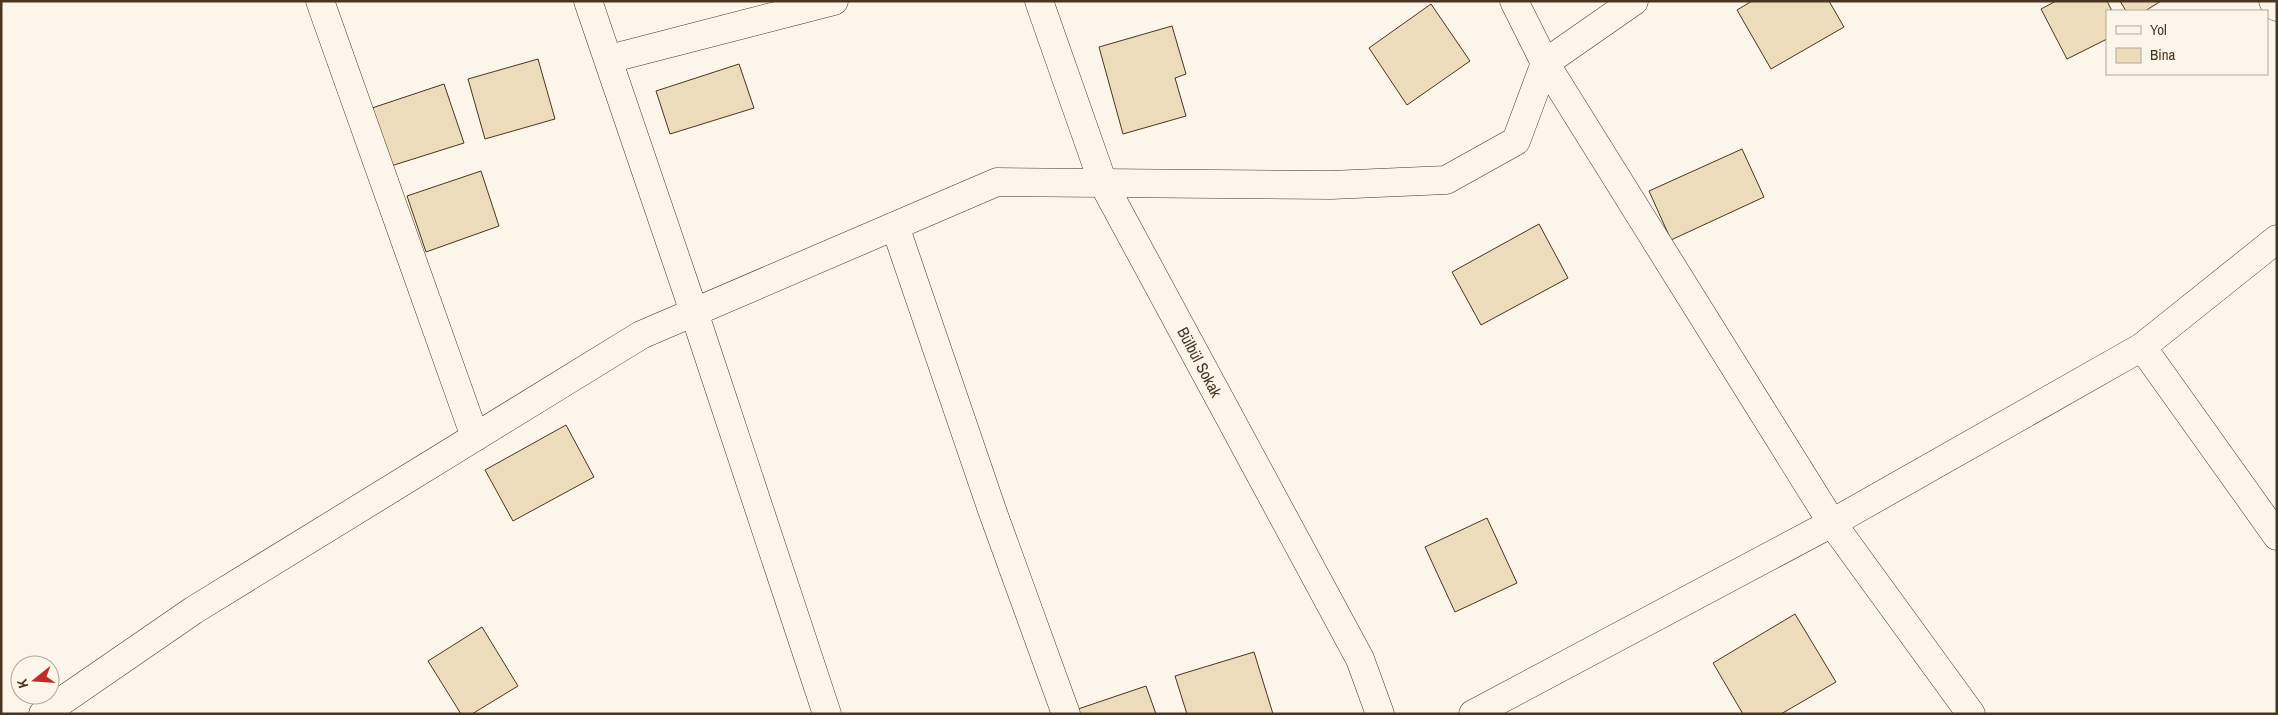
<svg xmlns="http://www.w3.org/2000/svg" width="2278" height="715" viewBox="0 0 2278 715" font-family="'Archivo Narrow',sans-serif">
<style>
.building{fill:#ecdcbc;stroke:#4a3520}
.lines{fill:none;stroke-linecap:round;stroke-linejoin:round}
.street-casing{stroke:#4a3520;stroke-width:29}
.street{stroke:#fbf6e9;stroke-width:28}
.labels{text-anchor:middle;dominant-baseline:central;stroke-width:4;stroke-linejoin:round;paint-order:stroke}
.street-label{font-size:16px;fill:#4a3520;stroke:#fbf6e9}
</style>
<rect width="100%" height="100%" fill="#fbf6e9"/>
<!-- building -->
<g class="building">
<polygon points="1752,1 1829,1 1844,27 1771,69 1737,10"/>
<polygon points="2056,1 2107,1 2112,11 2107,11 2107,39 2067,59 2041,9"/>
<polygon points="2120,1 2161,1 2145,11 2126,11"/>
<polygon points="1431,4 1470,61 1407,105 1369,48"/>
<polygon points="1172,26 1186,74 1175,78 1186,116 1123,134 1099,47"/>
<polygon points="538,59 555,119 485,139 468,79"/>
<polygon points="739,64 754,108 670,134 656,91"/>
<polygon points="444,84 464,143 391,166 372,108"/>
<polygon points="1742,149 1764,197 1671,240 1649,191"/>
<polygon points="481,171 499,226 426,252 407,196"/>
<polygon points="1539,224 1568,278 1481,325 1452,272"/>
<polygon points="566,425 594,477 513,521 485,470"/>
<polygon points="1487,518 1517,583 1455,612 1425,547"/>
<polygon points="1795,614 1836,682 1781,714 1743,714 1713,663"/>
<polygon points="482,627 518,686 472,714 461,714 428,661"/>
<polygon points="1254,652 1273,714 1187,714 1175,676"/>
<polygon points="1146,686 1156,714 1079,714 1078,709"/>
</g>
<g class="lines">
<!-- street casing -->
<g class="street-casing">
<g id="street">
<polyline points="320,1 475,437"/>
<polyline points="588,1 694,312 827,714"/>
<polyline points="1039,1 1103,183 1360,659 1380,714"/>
<polyline points="1514,1 1545,63 1832,523 1971,714"/>
<polyline points="2273,1 2277,7"/>
<polyline points="609,59 834,1"/>
<polyline points="895,226 992,510 1066,714"/>
<polyline points="2142,347 2277,536"/>
<polyline points="43,714 194,610 641,335 997,182 1331,185 1446,180 1516,141 1545,63 1634,1"/>
<polyline points="1473,714 1832,523 2142,347 2277,239"/>
</g>
</g>
<!-- street -->
<use href="#street" class="street"/>
</g>
<g class="labels">
<!-- street labels -->
<g class="street-label">
<text transform="translate(1200 362) rotate(62)">Bülbül Sokak</text>
</g>
</g>
<!-- border -->
<rect width="2278" height="715" fill="none" stroke="#4a3520" stroke-width="5"/>
<!-- legend -->
<rect x="2106" y="10" width="162" height="65" fill="#fbf6e9" stroke="#b4a999"/>
<rect x="2116" y="26" width="25" height="8" fill="#fbf6e9" stroke="#b4a999"/>
<text x="2150" y="35" font-size="15" fill="#4a3520">Yol</text>
<rect x="2116" y="48" width="25" height="15" fill="#ecdcbc" stroke="#b4a999"/>
<text x="2150" y="60" font-size="15" fill="#4a3520">Bina</text>
<!-- north arrow -->
<g transform="translate(35 680) rotate(253)"><circle r="24" fill="#fbf6e9" stroke="#b4a999"/>
<path d="M0-4L9 19L0 12L-9 19Z" fill="#c62828"/>
<text y="-8" font-size="14" font-weight="bold" text-anchor="middle" fill="#4a3520">K</text>
</g>
</svg>
